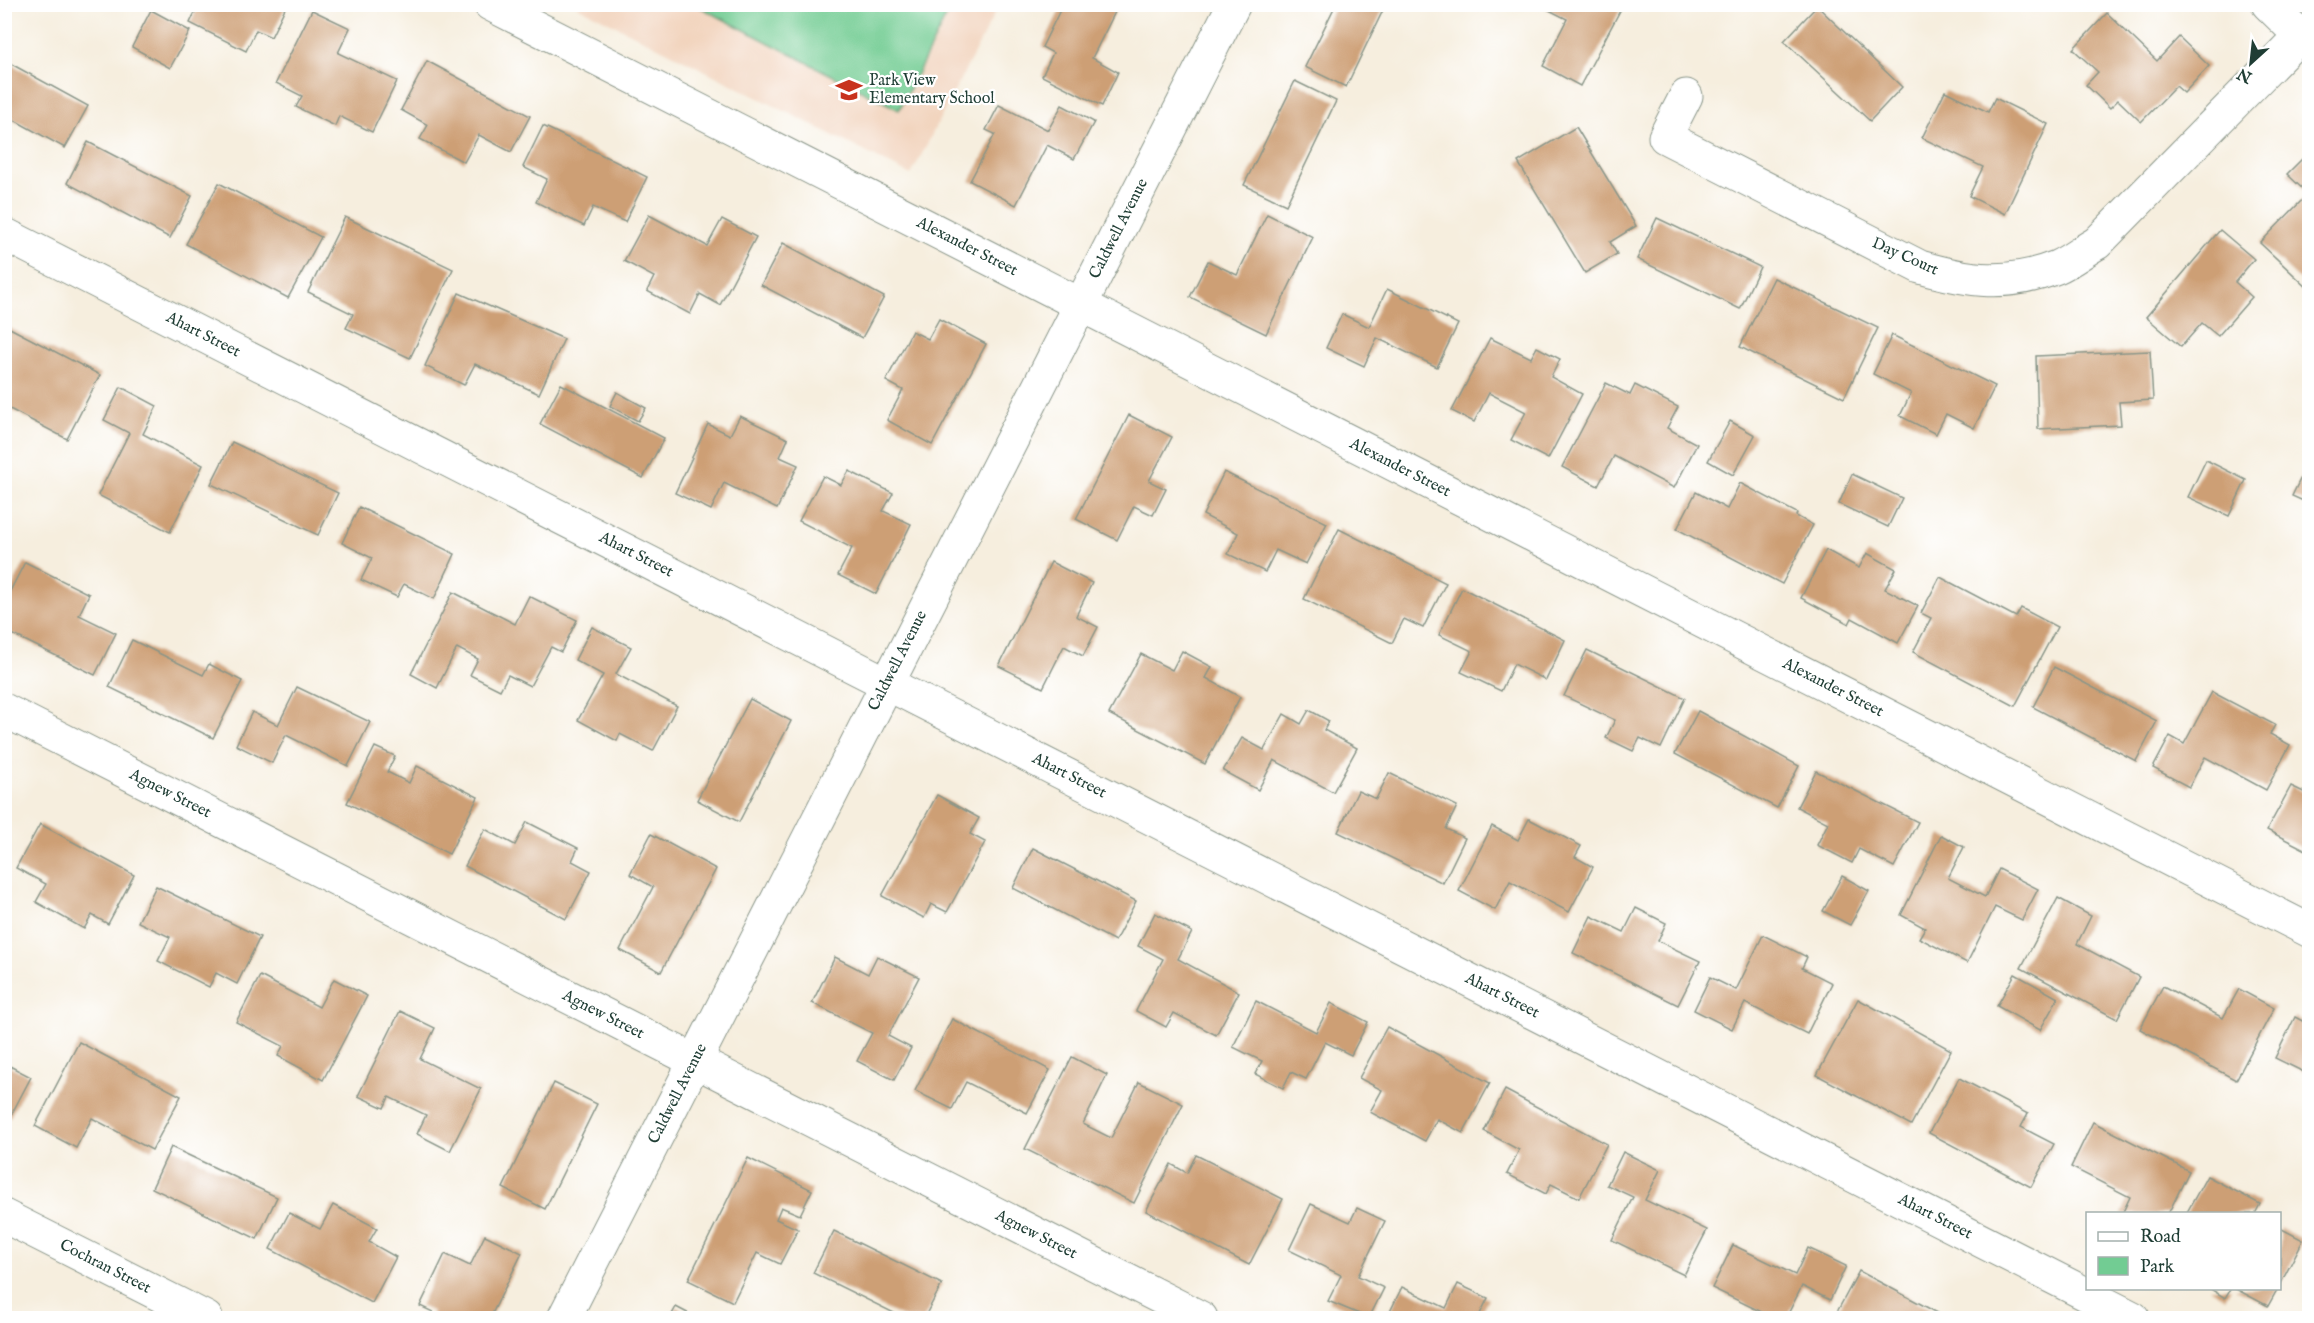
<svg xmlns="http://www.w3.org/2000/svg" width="2314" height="1323" viewBox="0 0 2314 1323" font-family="'IM FELL English',serif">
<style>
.built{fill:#f2d4be}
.green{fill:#72cc93;stroke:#488464;stroke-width:1.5}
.building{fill:#cd9f75}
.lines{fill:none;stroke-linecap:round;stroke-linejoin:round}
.street-casing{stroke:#8a9689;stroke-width:35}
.secondary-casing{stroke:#8a9689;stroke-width:35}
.street{stroke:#fff;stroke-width:33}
.secondary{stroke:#fff;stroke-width:33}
.labels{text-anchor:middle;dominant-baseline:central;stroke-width:4.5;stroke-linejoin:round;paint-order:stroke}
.poi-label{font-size:16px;fill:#1f3d34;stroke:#fff;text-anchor:start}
.street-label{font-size:16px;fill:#1f3d34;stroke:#fff}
</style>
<rect width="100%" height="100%" fill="#fff"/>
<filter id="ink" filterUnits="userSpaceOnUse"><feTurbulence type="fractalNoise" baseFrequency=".0167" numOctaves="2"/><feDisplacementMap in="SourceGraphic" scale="12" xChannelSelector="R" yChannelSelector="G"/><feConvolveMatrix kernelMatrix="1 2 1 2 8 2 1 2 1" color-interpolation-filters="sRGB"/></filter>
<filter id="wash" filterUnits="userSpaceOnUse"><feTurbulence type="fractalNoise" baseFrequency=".008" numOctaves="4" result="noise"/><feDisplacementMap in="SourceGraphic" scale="24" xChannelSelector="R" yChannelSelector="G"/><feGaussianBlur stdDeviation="1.35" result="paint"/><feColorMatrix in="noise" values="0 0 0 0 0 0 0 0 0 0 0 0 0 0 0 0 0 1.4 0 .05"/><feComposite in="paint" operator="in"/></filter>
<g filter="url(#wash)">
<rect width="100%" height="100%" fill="#f6eede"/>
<!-- built -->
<polygon class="built" points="575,5 999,5 911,175"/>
<!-- green -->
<polygon class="green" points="696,5 952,5 899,110"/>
<g id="blocks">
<!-- building -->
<g class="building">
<polygon points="199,4 287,4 271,37 256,30 246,51 190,23"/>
<polygon points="1063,4 1119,4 1092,58 1118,72 1102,106 1042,76 1053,53 1042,47"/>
<polygon points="1336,4 1386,4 1346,87 1305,67"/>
<polygon points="1547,5 1623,5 1580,86 1543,66 1567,19 1545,8"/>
<polygon points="1817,6 1902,87 1870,121 1784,41"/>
<polygon points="151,10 190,31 170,68 132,47"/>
<polygon points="312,10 350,28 338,53 397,81 372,132 339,116 335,126 296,107 302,96 276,83"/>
<polygon points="2107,13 2157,61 2179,37 2209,66 2184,93 2176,86 2141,122 2118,100 2110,108 2086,85 2098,72 2073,49"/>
<polygon points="4,60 88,106 65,148 7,116 4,120"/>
<polygon points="427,61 530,116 511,152 479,135 464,162 420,139 428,125 401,110"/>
<polygon points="1295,81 1336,101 1286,205 1244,185"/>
<polygon points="1945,91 1988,112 1995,98 2048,124 2005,214 1969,196 1983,167 1922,138"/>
<polygon points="999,105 1048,130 1062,105 1094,122 1074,159 1047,145 1016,205 970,181 995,134 986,130"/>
<polygon points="543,126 647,177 625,222 593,207 584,226 536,202 547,179 523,167"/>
<polygon points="1576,127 1636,226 1610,242 1617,254 1585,273 1518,162"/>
<polygon points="88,142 192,196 170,238 67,183"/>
<polygon points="2310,151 2310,290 2260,243 2308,194 2287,174"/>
<polygon points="219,183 321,237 288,298 186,244"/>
<polygon points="1267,214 1313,237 1266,334 1190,297 1208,261 1237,275"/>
<polygon points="649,215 707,246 722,219 756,237 720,305 700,294 690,314 647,291 654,277 624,261"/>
<polygon points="345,217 453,269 410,358 346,328 353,314 308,292"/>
<polygon points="1657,218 1760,267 1740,309 1637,259"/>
<polygon points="2220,230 2254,259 2235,282 2252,297 2218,336 2202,323 2181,347 2146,317"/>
<polygon points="783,243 884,297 862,338 761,285"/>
<polygon points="1774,278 1878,328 1844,398 1740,347"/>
<polygon points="1387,289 1458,324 1437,367 1377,338 1364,366 1326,348 1342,314 1369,327"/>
<polygon points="459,293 564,339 539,394 475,364 464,385 425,366"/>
<polygon points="939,319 986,344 932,445 887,420 903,390 886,381 912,331 928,339"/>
<polygon points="4,325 100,375 67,439 4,406"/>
<polygon points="1892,335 1995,386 1974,428 1946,414 1936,434 1900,416 1911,393 1873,374"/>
<polygon points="1490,338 1531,358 1537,347 1560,359 1551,377 1582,394 1548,459 1511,440 1526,412 1489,393 1474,422 1452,411"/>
<polygon points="2150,351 2153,400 2119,402 2121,425 2038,429 2036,356"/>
<polygon points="1606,383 1630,395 1635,385 1678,407 1667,428 1697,444 1674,488 1614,456 1598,486 1562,467"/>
<polygon points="561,384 664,438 643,478 540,424"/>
<polygon points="121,387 157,406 143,434 203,465 170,532 98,495 129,433 104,420"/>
<polygon points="617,392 646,408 638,421 610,406"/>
<polygon points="1129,415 1172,437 1149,481 1166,489 1153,515 1134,506 1117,540 1076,519"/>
<polygon points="740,416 788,439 780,457 798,465 777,509 724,483 711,510 675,493 708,424 730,435"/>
<polygon points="1730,421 1755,435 1733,475 1708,461"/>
<polygon points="232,442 338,493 318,535 211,484"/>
<polygon points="2310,459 2310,504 2292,496"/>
<polygon points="2206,460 2246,480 2229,516 2188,497"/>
<polygon points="849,471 893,493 883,511 911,524 876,594 838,575 852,548 799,521 823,476 841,485"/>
<polygon points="1224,472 1327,523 1306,564 1276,550 1265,572 1228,554 1238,533 1203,515"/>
<polygon points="1852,474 1902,498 1888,527 1839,504"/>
<polygon points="1740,483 1797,513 1796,516 1813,525 1782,584 1677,529 1696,492 1727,509"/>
<polygon points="359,507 455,554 434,599 404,584 397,597 361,580 372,558 342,543"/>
<polygon points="1339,529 1446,583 1423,628 1404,619 1392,643 1304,599"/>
<polygon points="1826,550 1859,568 1867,553 1896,569 1885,589 1918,606 1898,643 1852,618 1849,624 1801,598"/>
<polygon points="25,562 89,594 79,615 116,633 95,675 4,630 4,603"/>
<polygon points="1051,562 1092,583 1076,616 1098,627 1083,656 1064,646 1043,688 999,666"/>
<polygon points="1940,577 2016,617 2021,608 2057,627 2015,706 1913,652 1931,618 1921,613"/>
<polygon points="1462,588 1565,640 1546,680 1514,664 1501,691 1461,672 1472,651 1439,635"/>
<polygon points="453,592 515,624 529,596 577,620 561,652 551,647 530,686 508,675 500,690 470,675 478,659 457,648 437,688 411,674"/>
<polygon points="592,627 631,647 616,674 677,706 653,751 620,734 617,741 578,720 603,675 575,660"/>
<polygon points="132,640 203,675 209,664 242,681 213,738 109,687"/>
<polygon points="1587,650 1685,698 1661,748 1640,738 1633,751 1606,738 1615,720 1564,696"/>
<polygon points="1182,651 1212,667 1206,678 1240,697 1205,764 1109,714 1141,654 1172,670"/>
<polygon points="2054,667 2157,721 2136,761 2033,707"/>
<polygon points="297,687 370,722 348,766 286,735 272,763 236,745 252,712 278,725"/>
<polygon points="2212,692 2275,725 2270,734 2290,745 2266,790 2205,757 2189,787 2153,768 2170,736 2184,744"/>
<polygon points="750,699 791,721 739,822 697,800"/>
<polygon points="1309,710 1329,721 1324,730 1357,748 1333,792 1274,760 1258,790 1223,771 1242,738 1264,750 1284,714 1301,724"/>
<polygon points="1698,711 1799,766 1777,808 1675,754"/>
<polygon points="375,747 395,756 387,772 409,783 417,766 478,797 449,854 347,803"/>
<polygon points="1816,771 1918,822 1894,867 1859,849 1852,863 1817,845 1828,823 1797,807"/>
<polygon points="1389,773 1457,806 1446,829 1465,838 1443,883 1338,832 1358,791 1376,799"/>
<polygon points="2291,786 2310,795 2310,852 2267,830"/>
<polygon points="937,795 979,818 970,834 985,842 947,912 931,904 924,918 882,896"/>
<polygon points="1529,819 1581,846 1575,857 1593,867 1569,912 1510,881 1495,910 1459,891 1492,826 1518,840"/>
<polygon points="527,822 578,848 572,861 591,871 566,919 465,866 485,829 515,845"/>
<polygon points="40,824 134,875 108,924 92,915 84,929 36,902 46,884 16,868"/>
<polygon points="651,834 716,869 661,972 620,950 653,887 630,874"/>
<polygon points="1941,835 1964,847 1948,878 1985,897 1999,869 2038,889 2022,920 1995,907 1967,963 1919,938 1925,928 1901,915"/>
<polygon points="1033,848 1136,901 1115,941 1013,888"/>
<polygon points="1842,876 1869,891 1850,925 1823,911"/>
<polygon points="156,886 260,937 237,984 216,973 209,987 158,961 170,937 138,922"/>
<polygon points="2058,898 2091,916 2077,944 2139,977 2117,1019 2021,968"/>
<polygon points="1636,908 1666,923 1658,941 1700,961 1678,1005 1573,953 1591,916 1624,932"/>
<polygon points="1155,913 1192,932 1178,959 1239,992 1216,1035 1174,1013 1166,1027 1136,1011 1163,959 1138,946"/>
<polygon points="1763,935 1807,957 1802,968 1832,983 1807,1034 1745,1003 1732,1029 1694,1010 1710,977 1736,990"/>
<polygon points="877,956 919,977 888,1036 911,1048 894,1080 857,1061 872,1033 812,1003 835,957 868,974"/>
<polygon points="2015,974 2058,998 2040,1030 1997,1006"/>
<polygon points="260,976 319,1007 334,979 367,996 323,1080 278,1056 283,1046 236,1022"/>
<polygon points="2163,986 2223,1018 2239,989 2274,1008 2236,1080 2140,1029"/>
<polygon points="1858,999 1951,1050 1911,1125 1817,1075"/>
<polygon points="1256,1001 1316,1032 1331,1003 1368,1022 1351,1055 1325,1042 1306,1079 1291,1072 1283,1088 1255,1074 1262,1061 1233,1047"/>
<polygon points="400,1011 435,1028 420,1059 481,1089 450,1151 417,1134 426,1115 389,1097 384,1108 358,1096"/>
<polygon points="2295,1017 2310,1025 2310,1075 2275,1058"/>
<polygon points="952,1019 1050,1070 1027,1113 966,1082 952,1109 915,1091"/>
<polygon points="1387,1027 1490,1083 1463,1133 1437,1119 1425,1141 1370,1112 1382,1090 1359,1078"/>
<polygon points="79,1042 181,1096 152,1150 92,1118 76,1148 35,1126"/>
<polygon points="1072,1057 1107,1075 1083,1124 1111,1138 1139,1082 1183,1104 1134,1203 1025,1149"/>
<polygon points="4,1063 31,1077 10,1117 4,1114"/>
<polygon points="1959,1078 2028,1114 2021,1127 2054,1144 2031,1187 1929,1133"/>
<polygon points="554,1083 597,1104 545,1209 503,1188"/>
<polygon points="1505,1090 1607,1144 1579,1198 1551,1184 1546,1194 1507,1174 1519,1150 1484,1131"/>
<polygon points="2093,1122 2189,1171 2168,1214 2122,1214 2130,1197 2071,1167"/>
<polygon points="171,1147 277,1197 257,1239 152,1188"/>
<polygon points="1623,1152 1660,1170 1645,1200 1707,1230 1684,1275 1612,1240 1633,1197 1607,1185"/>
<polygon points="1196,1155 1283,1199 1249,1265 1146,1211 1171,1164 1187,1173"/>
<polygon points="748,1158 812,1190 800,1215 781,1207 776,1219 798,1229 780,1264 757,1253 733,1302 688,1280"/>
<polygon points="2207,1176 2260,1204 2255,1214 2186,1214"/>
<polygon points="1311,1204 1350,1222 1357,1208 1385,1221 1358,1276 1384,1288 1369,1318 1328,1301 1341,1275 1289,1250"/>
<polygon points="333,1205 377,1228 369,1242 396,1257 372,1303 270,1249 289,1213 320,1229"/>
<polygon points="2280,1228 2303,1240 2280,1285"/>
<polygon points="834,1231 942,1284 924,1318 904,1318 813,1273"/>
<polygon points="485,1235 522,1253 490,1318 430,1318 433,1312 420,1306 445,1254 470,1266"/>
<polygon points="1733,1245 1795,1275 1808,1248 1846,1266 1830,1300 1802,1286 1786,1318 1774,1318 1712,1288"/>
<polygon points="1859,1271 1947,1318 1848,1318 1837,1312"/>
<polygon points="1458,1284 1488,1298 1478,1318 1387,1318 1402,1287 1446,1308"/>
<polygon points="2209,1288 2231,1288 2225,1298"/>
<polygon points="2234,1288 2278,1288 2268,1306"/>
<polygon points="676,1307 697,1318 670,1318"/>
</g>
</g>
</g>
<g filter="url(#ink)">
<use href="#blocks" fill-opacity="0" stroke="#8a9689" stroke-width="1.5"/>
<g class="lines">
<!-- street casing -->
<g class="street-casing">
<g id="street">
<polyline points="490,4 2310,931"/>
<polyline points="2268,4 2310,45"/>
<path d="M1686 96 1665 137 1920 267C1968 281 2008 287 2057 267 2071 261 2084 250 2097 243L2300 36"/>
<polyline points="4,234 2133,1318"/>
<polyline points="4,710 1201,1318"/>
<polyline points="564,1318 1234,4"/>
</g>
</g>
<!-- secondary casing -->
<g class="secondary-casing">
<polyline id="secondary" points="4,1216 206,1318"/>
</g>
<!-- street -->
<use href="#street" class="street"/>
<!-- secondary -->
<use href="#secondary" class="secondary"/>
</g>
</g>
<!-- icons -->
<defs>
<g id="school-bare" transform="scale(2.07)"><path d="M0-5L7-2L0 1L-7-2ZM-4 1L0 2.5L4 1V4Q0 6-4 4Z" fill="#c8321e" stroke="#fff" stroke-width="2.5" paint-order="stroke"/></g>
</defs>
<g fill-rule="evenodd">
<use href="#school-bare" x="849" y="90"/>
</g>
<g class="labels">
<!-- poi labels -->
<g class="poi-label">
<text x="869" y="81">Park View<tspan x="869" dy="18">Elementary School</tspan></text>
</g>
<!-- street labels -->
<g class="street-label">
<text transform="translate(1119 229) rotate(-63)">Caldwell Avenue</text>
<text transform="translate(967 247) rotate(27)">Alexander Street</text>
<text transform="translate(1905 257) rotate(24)">Day Court</text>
<text transform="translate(203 335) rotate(27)">Ahart Street</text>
<text transform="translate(1400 468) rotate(27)">Alexander Street</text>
<text transform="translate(636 555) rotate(27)">Ahart Street</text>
<text transform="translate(898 661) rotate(-63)">Caldwell Avenue</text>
<text transform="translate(1833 688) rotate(27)">Alexander Street</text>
<text transform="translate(1069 776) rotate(27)">Ahart Street</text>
<text transform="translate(170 794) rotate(27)">Agnew Street</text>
<text transform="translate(1502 996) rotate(27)">Ahart Street</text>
<text transform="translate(603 1015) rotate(27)">Agnew Street</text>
<text transform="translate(678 1094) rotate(-63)">Caldwell Avenue</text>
<text transform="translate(1935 1217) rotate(27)">Ahart Street</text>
<text transform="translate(1036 1235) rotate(27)">Agnew Street</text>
<text transform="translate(105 1267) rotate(27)">Cochran Street</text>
</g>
</g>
<!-- margin -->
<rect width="2314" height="1323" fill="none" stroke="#fff" stroke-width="24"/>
<!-- legend -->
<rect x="2086" y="1212" width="195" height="78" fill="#ffffff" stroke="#a5b1ae" stroke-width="1.5"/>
<rect x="2098" y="1232" width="30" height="9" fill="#ffffff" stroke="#a5b1ae" stroke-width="1.5"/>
<text x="2140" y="1242" font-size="18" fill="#1f3d34">Road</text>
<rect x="2098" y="1257" width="30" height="18" fill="#72cc93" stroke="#a5b1ae" stroke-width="1.5"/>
<text x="2140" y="1272" font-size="18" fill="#1f3d34">Park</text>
<!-- north arrow -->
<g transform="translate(2251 63) rotate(207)" stroke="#ffffff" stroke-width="4.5" paint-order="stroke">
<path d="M0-4.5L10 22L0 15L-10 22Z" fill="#1f3d34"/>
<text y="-9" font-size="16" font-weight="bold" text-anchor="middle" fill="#1f3d34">N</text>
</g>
</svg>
